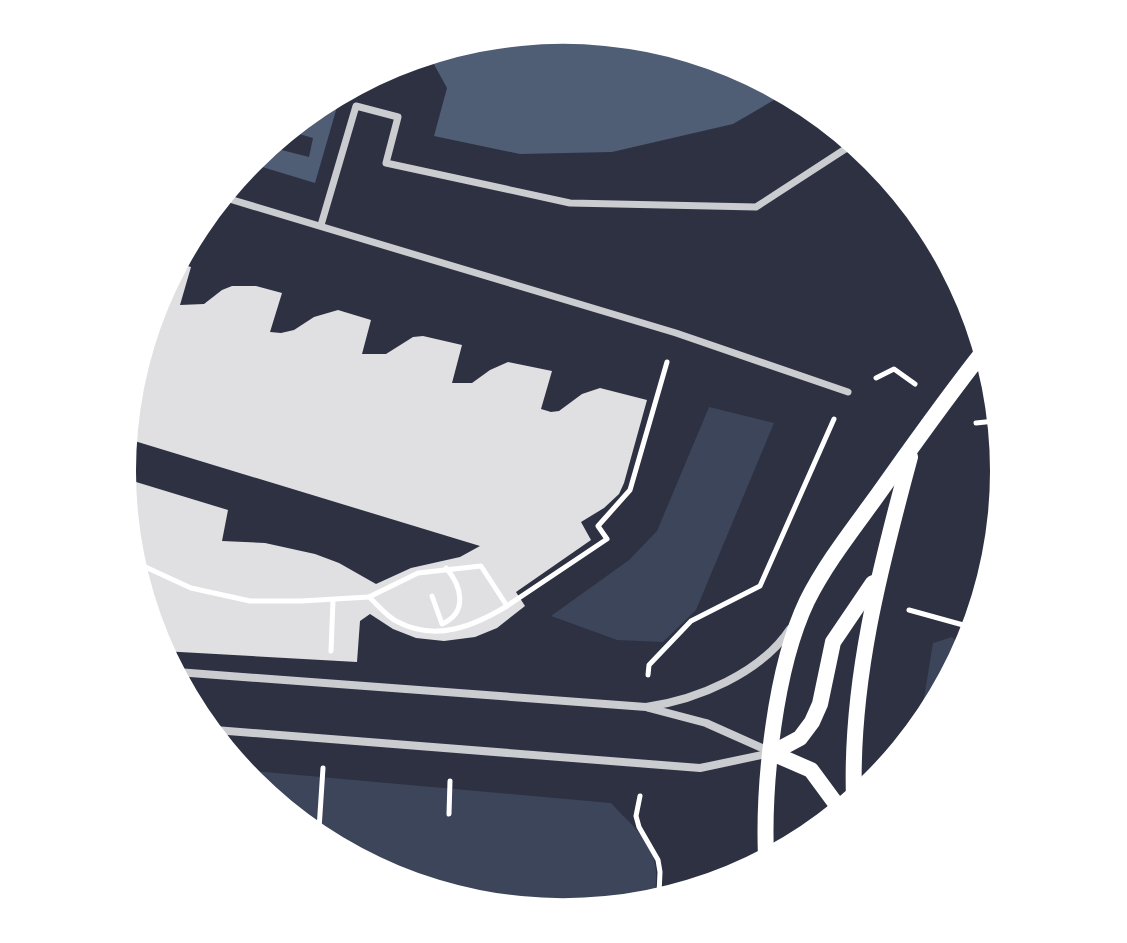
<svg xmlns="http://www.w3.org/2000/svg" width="1127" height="943" viewBox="0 0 1127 943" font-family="'Open Sans',sans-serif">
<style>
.green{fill:#3c4559}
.water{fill:#4f5d75}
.pier{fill:#2d3142}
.building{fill:#e0e0e3}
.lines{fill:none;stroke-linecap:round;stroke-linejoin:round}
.path{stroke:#fff;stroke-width:5}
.pedestrian{stroke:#caccd0;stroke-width:7}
.minor{stroke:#caccd0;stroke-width:8}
.secondary{stroke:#fff;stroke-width:16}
</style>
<rect width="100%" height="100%" fill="#2d3142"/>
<!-- green -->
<g class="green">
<polygon points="709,407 774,423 696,610 663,642 617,640 551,616 629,560 657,531"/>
<polygon points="952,637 965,650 921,716 933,643"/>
<path d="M242 770 611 803C639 833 664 850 654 895L563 913 394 879 251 783Z"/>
</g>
<!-- water -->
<g class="water">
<polygon points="564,30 733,64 781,96 733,124 612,152 520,154 434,136 447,88 431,59 427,57"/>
<polygon points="339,100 315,183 249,163 252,159"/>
</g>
<!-- pier -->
<polygon class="pier" points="292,132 313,138 309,157 270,147"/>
<!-- building -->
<polygon class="building" points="181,264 191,267 180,305 204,304 222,290 232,286 256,286 282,293 270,332 281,333 294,330 314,317 338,310 371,320 362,354 386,354 413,337 423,336 462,345 452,383 472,383 490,370 508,362 552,371 541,409 551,412 559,411 582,394 600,388 647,400 624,483 619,494 604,508 581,522 591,540 516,592 525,606 497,628 475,637 444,641 416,638 393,629 370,614 360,621 357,662 162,651 155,640 123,478 228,510 222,541 265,543 315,554 339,563 376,584 411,568 460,557 480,546 128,439 156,302"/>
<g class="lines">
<!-- path -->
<g class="path">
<polyline points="876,378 894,369 915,384"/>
<polyline points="976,423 995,421"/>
<polyline points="141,565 191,588 250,601 301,601 369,597 418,573 481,566 507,606 607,539 598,526 630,490 667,362"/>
<path d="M432 596 442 624C469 612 461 585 446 568"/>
<path d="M369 597C378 605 387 617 398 622 436 642 474 626 507 606"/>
<polyline points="909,610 974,628"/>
<polyline points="331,651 333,600"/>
<polyline points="648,675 649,665 691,621 760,586 834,419"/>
<polyline points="640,796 636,816 639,827 658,860 660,872 659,894"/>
<polyline points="449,814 450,781"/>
<polyline points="319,829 323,768"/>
</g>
<!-- pedestrian -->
<g class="pedestrian">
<polyline points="226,198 676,333 848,392"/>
<polyline points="321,225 356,106 398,117 386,163 570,203 756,207 853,144"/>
</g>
<!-- minor -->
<g class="minor">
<path d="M177 672 646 707C697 700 761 673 790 629"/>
<polyline points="649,708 706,723 771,752"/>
<polyline points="215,730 700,768 771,753"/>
</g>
<!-- secondary -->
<g class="secondary">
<polyline points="772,753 800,738 812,722 820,704 833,642 873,583"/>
<polyline points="772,753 811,770 839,808"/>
<path d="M854 798C850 682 880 568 910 457"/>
<path d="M766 857C763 783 775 668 807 601 825 565 850 533 874 500 909 451 944 401 982 353"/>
</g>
</g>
<!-- crop -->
<path d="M0 0H1127V943H0ZM136 471a427 427 0 1 1 854 0a427 427 0 1 1-854 0Z" fill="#fff" fill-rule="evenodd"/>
</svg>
